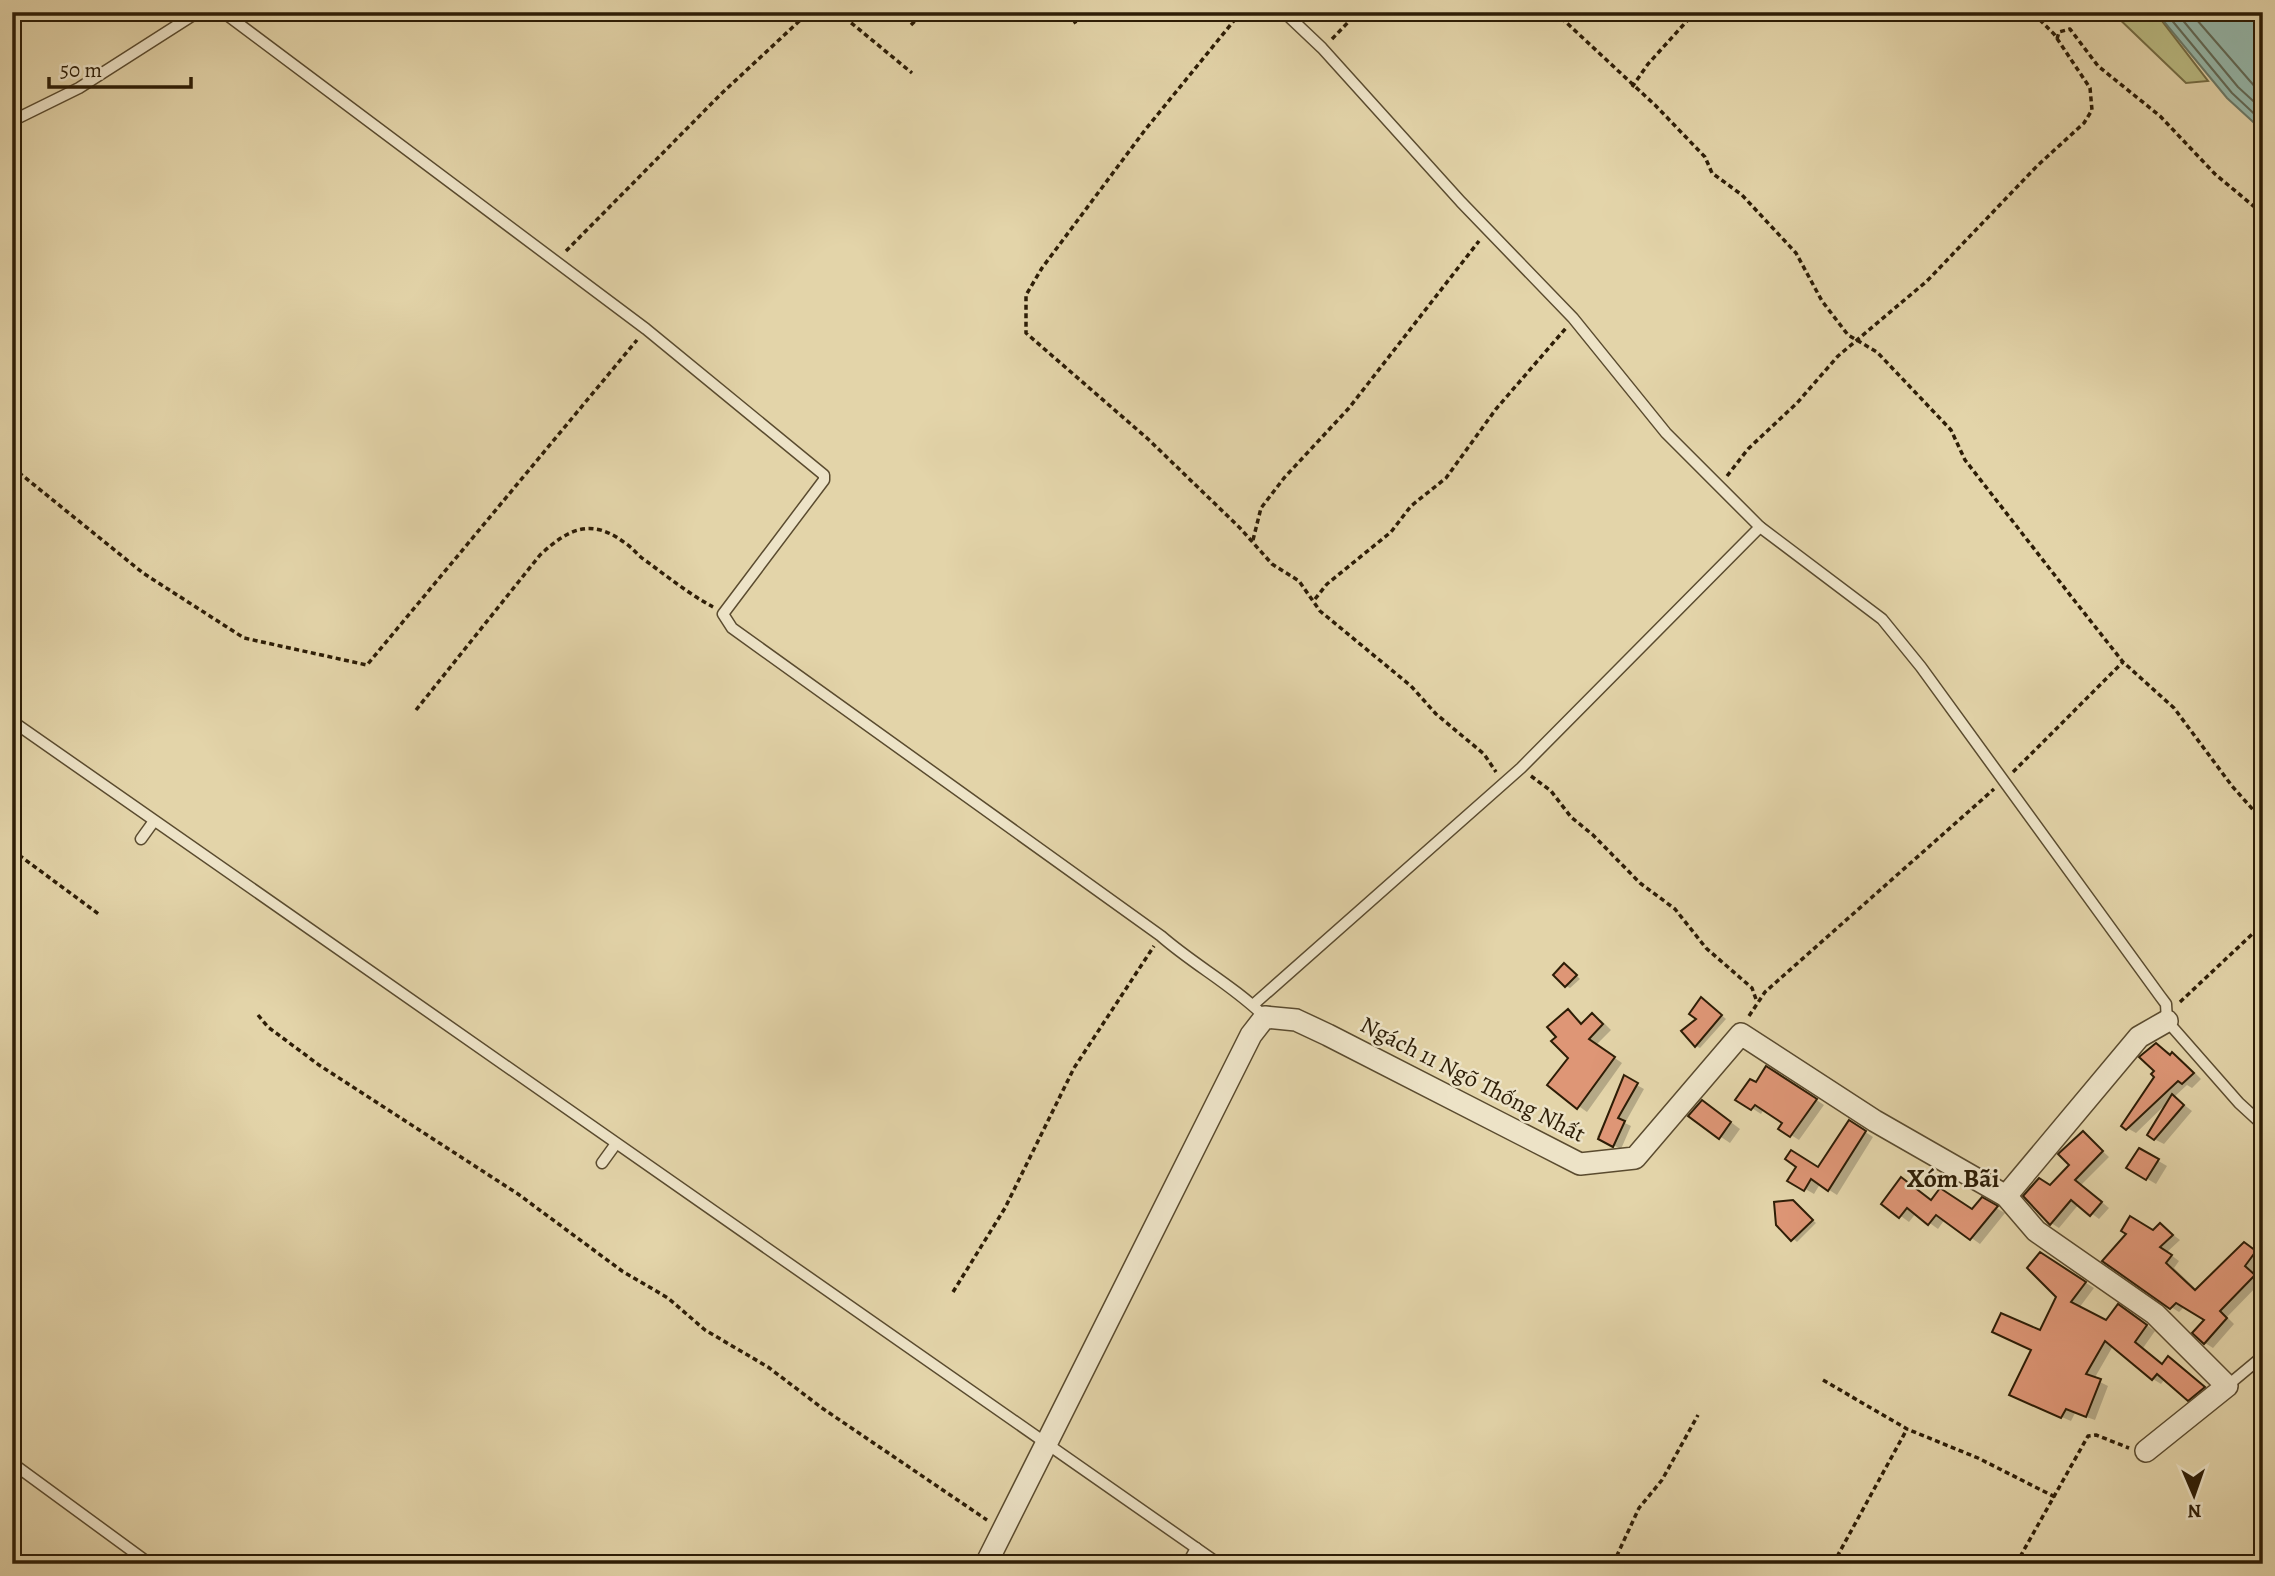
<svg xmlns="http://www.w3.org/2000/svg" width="2275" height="1576" viewBox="0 0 2275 1576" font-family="Alegreya,serif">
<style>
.green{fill:#babb83;stroke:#746c44;stroke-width:2}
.water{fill:#95b8ab;stroke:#6b7a69;stroke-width:2}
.shadow{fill:#0003}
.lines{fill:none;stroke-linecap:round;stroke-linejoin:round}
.shore{stroke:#616a58;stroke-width:2}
.building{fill:#de9676;stroke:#2d1d06;stroke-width:2}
.service-casing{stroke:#5a4b2f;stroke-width:13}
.minor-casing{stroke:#5a4b2f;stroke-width:24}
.path{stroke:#2d1d06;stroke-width:3.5;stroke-dasharray:5 3.5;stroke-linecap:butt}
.service{stroke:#ede3c7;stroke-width:10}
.minor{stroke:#ede3c7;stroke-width:21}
.labels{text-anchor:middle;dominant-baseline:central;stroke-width:5;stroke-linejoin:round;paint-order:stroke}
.street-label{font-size:24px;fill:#2d1d06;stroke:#ede3c7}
.neighbourhood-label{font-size:26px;font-weight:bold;fill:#2d1d06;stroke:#ede3c7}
</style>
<rect width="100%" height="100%" fill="#e3d4a9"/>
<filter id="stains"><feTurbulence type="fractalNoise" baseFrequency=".00286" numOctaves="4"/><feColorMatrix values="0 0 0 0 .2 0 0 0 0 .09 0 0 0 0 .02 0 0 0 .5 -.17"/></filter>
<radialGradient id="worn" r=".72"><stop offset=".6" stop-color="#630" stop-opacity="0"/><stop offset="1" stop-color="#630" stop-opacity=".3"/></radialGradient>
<!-- green -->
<polygon class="green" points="2112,12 2155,12 2208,81 2186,83"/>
<!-- water -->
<polygon class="water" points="2156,12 2263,12 2263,131 2227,98"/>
<!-- shadow -->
<g class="shadow">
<polygon points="1569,968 1580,979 1570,988 1566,986"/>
<polygon points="1705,1001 1726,1019 1700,1048 1696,1046"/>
<polygon points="1568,1011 1584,1024 1592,1015 1601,1020 1611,1030 1596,1045 1622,1063 1587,1112 1549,1085 1570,1058 1558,1038"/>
<polygon points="2156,1045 2181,1059 2201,1079 2192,1088 2187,1085 2174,1097 2192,1111 2164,1144 2154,1139 2166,1104 2136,1133 2127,1128 2156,1077"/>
<polygon points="1776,1073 1824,1105 1799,1140 1791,1135 1785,1122 1764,1109 1761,1114 1738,1099"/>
<polygon points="1624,1078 1644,1089 1625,1123 1631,1126 1621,1149 1597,1137"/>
<polygon points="1712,1108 1740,1129 1730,1143 1690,1116"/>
<polygon points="1850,1122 1873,1137 1837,1195 1820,1184 1814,1194 1790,1180 1819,1169"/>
<polygon points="2083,1133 2109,1157 2081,1185 2109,1208 2099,1219 2079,1204 2059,1228 2051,1223 2050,1187 2071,1165"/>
<polygon points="2140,1150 2167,1166 2156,1184 2129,1168"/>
<polygon points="1982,1200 2005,1213 1980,1244 1945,1219 1938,1229 1916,1213 1909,1222 1883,1203 1932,1201 1973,1211"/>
<polygon points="1793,1202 1816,1223 1797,1242 1778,1225"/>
<polygon points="2160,1225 2180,1240 2167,1252 2179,1261 2174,1268 2197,1290 2253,1249 2263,1257 2253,1272 2262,1281 2227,1317 2234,1324 2213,1348 2205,1343 2206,1320 2185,1306 2179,1312 2171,1307 2153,1232"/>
<polygon points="2049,1259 2094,1288 2079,1308 2106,1322 2127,1311 2155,1331 2143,1348 2163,1365 2168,1358 2177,1363 2212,1393 2198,1404 2165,1379 2161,1384 2153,1379 2113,1346 2094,1379 2108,1386 2095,1420 2075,1413 2071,1421 2020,1399 2041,1333 2058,1296"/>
</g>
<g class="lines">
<!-- shore -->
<g class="shore">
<polyline points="2165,12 2232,93 2263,122"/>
<polyline points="2176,12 2238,87 2263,110"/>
<polyline points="2190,12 2263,96"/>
</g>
</g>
<!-- building -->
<g class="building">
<polygon points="1564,963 1577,975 1565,987 1553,975"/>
<polygon points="1701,997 1722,1015 1695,1047 1681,1031 1696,1019 1689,1014"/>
<polygon points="1568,1009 1581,1024 1592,1013 1603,1024 1589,1039 1615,1057 1577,1109 1547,1085 1568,1058 1551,1041 1556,1037 1547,1027"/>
<polygon points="2156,1043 2170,1055 2172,1052 2194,1073 2182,1084 2178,1081 2126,1130 2121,1126 2154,1077 2151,1074 2154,1071 2139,1057"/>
<polygon points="1766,1066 1817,1099 1790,1137 1778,1129 1782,1123 1755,1105 1751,1110 1735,1100 1750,1079 1756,1082"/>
<polygon points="1624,1075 1638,1083 1618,1118 1625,1121 1613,1147 1598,1139"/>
<polygon points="2172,1094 2184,1105 2154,1140 2147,1135"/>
<polygon points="1702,1100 1731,1122 1719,1139 1688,1116"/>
<polygon points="1849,1120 1866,1131 1828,1191 1811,1179 1804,1191 1787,1181 1796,1167 1785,1159 1791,1150 1818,1167"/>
<polygon points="2083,1131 2103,1151 2075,1180 2102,1202 2090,1216 2071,1200 2050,1225 2023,1196 2039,1178 2050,1185 2069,1165 2058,1154"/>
<polygon points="2139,1148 2159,1159 2146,1180 2126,1168"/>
<polygon points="1901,1177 1931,1200 1940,1188 1972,1209 1982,1197 1998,1206 1970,1240 1936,1215 1928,1225 1907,1208 1899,1218 1881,1204"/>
<polygon points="1793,1200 1813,1220 1791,1241 1776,1225 1774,1202"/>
<polygon points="2130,1216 2153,1230 2160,1223 2173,1235 2160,1247 2172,1255 2166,1263 2195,1290 2244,1242 2256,1251 2245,1266 2255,1275 2220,1311 2227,1318 2204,1344 2192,1333 2204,1320 2176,1303 2170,1309 2102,1261 2126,1234 2121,1231"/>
<polygon points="2040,1252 2086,1282 2071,1302 2106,1320 2118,1304 2147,1325 2135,1342 2162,1364 2168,1356 2205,1387 2188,1401 2157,1374 2152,1380 2105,1341 2086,1374 2101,1379 2086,1417 2066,1409 2061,1418 2009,1395 2031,1350 1992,1332 2001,1313 2040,1330 2056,1297 2027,1268"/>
</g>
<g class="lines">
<!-- service casing -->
<g class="service-casing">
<g id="service">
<path d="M223 12 646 329 824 475V480L723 614 732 628 1161 936C1194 965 1234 986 1265 1017"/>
<polyline points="1284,12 1322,48 1461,202 1573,318 1666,433 1760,527 1882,619 1921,667 2160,996 2166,1004 2167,1021 2239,1103 2263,1125"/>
<polyline points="12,121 79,88 198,12"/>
<polyline points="12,721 1219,1564"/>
<polyline points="141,839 154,821"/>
<polyline points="1253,1005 1521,768 1760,527"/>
<polyline points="602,1163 615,1145"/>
<polyline points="2227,1386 2263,1356"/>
<polyline points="12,1463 150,1564"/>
<polyline points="1188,1563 1196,1548"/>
</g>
</g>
<!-- minor casing -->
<g class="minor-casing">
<g id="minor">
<polyline points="2006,1196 2139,1037 2167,1021"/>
<polyline points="986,1564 1251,1035 1265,1017 1296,1020 1328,1035 1580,1164 1635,1158 1741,1034 1875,1121 2006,1196 2036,1231 2155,1314 2227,1386 2146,1451"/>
</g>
</g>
<!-- path -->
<g class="path">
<polyline points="838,12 912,73"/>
<polyline points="1069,12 1076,24"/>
<polyline points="1241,12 1145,130 1042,268 1026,295 1026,333 1148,439 1240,528 1272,564 1299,581 1320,611 1411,686 1436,714 1484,754 1496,772"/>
<polyline points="1555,12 1656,106 1705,157 1712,173 1742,195 1796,253 1822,301 1848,335 1877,352 1951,430 1965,460 2074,600 2123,662 2174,708 2232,786 2263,821"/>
<polyline points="911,25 924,12"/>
<polyline points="1332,39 1358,12"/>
<polyline points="2057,39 2059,32 2070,29 2098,66 2160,116 2215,174 2263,214"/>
<polyline points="1632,87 1648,64 1695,12"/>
<polyline points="566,251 721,94 809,12"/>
<polyline points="12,467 143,573 244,638 367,665 637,340"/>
<polyline points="1727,476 1748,449 1797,403 1838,356 1927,281 2037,166 2084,123 2092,110 2090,88 2054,34 2032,12"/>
<polyline points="1253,540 1261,508 1284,478 1349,408 1479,241"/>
<polyline points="1315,599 1327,584 1391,532 1411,506 1446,478 1496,409 1566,328"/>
<path d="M416 710 540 555C568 529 591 517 625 543 633 548 638 556 646 561 668 577 689 594 713 607"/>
<polyline points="2013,772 2123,662"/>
<polyline points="1531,776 1551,791 1571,817 1593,835 1640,883 1675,909 1706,948 1752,988 1757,1002"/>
<polyline points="12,850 100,915"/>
<polyline points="2180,1002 2263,924"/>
<polyline points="258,1015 268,1027 319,1065 518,1194 622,1271 668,1298 705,1330 768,1367 822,1408 987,1520"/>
<polyline points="1749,1016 1765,992 1994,789"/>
<polyline points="953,1292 1005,1208 1074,1068 1154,946"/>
<polyline points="1823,1380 1907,1429 1978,1458 2055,1497"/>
<polyline points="1613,1564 1639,1508 1662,1480 1698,1415"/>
<polyline points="1833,1564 1907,1429"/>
<polyline points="2016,1564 2088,1436 2096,1435 2129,1448"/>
</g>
<!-- service -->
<use href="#service" class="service"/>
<!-- minor -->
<use href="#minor" class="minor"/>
</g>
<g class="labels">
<!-- street labels -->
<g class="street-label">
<text transform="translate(1473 1079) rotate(27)">Ngách 11 Ngõ Thống Nhất</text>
</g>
<!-- neighbourhood labels -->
<g class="neighbourhood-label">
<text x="1953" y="1178">Xóm Bãi</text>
</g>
</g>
<!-- margin -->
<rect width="2275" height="1576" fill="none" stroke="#e3d4a9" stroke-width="42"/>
<rect x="14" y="14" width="2247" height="1548" fill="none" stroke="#2d1d06" stroke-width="3.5"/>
<rect x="21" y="21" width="2233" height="1534" fill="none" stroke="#2d1d06" stroke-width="2"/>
<!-- north arrow -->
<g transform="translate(2194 1495) rotate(178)" stroke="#ede3c7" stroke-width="5" paint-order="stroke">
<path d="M0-5L12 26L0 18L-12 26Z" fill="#2d1d06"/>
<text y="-10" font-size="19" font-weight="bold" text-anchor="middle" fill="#2d1d06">N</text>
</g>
<!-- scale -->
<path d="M49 77v10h142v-10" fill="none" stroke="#2d1d06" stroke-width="3.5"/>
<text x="60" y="77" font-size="21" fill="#2d1d06" stroke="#ede3c7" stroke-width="5" paint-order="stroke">50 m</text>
<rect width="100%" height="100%" filter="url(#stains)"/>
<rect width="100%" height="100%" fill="url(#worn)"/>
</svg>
